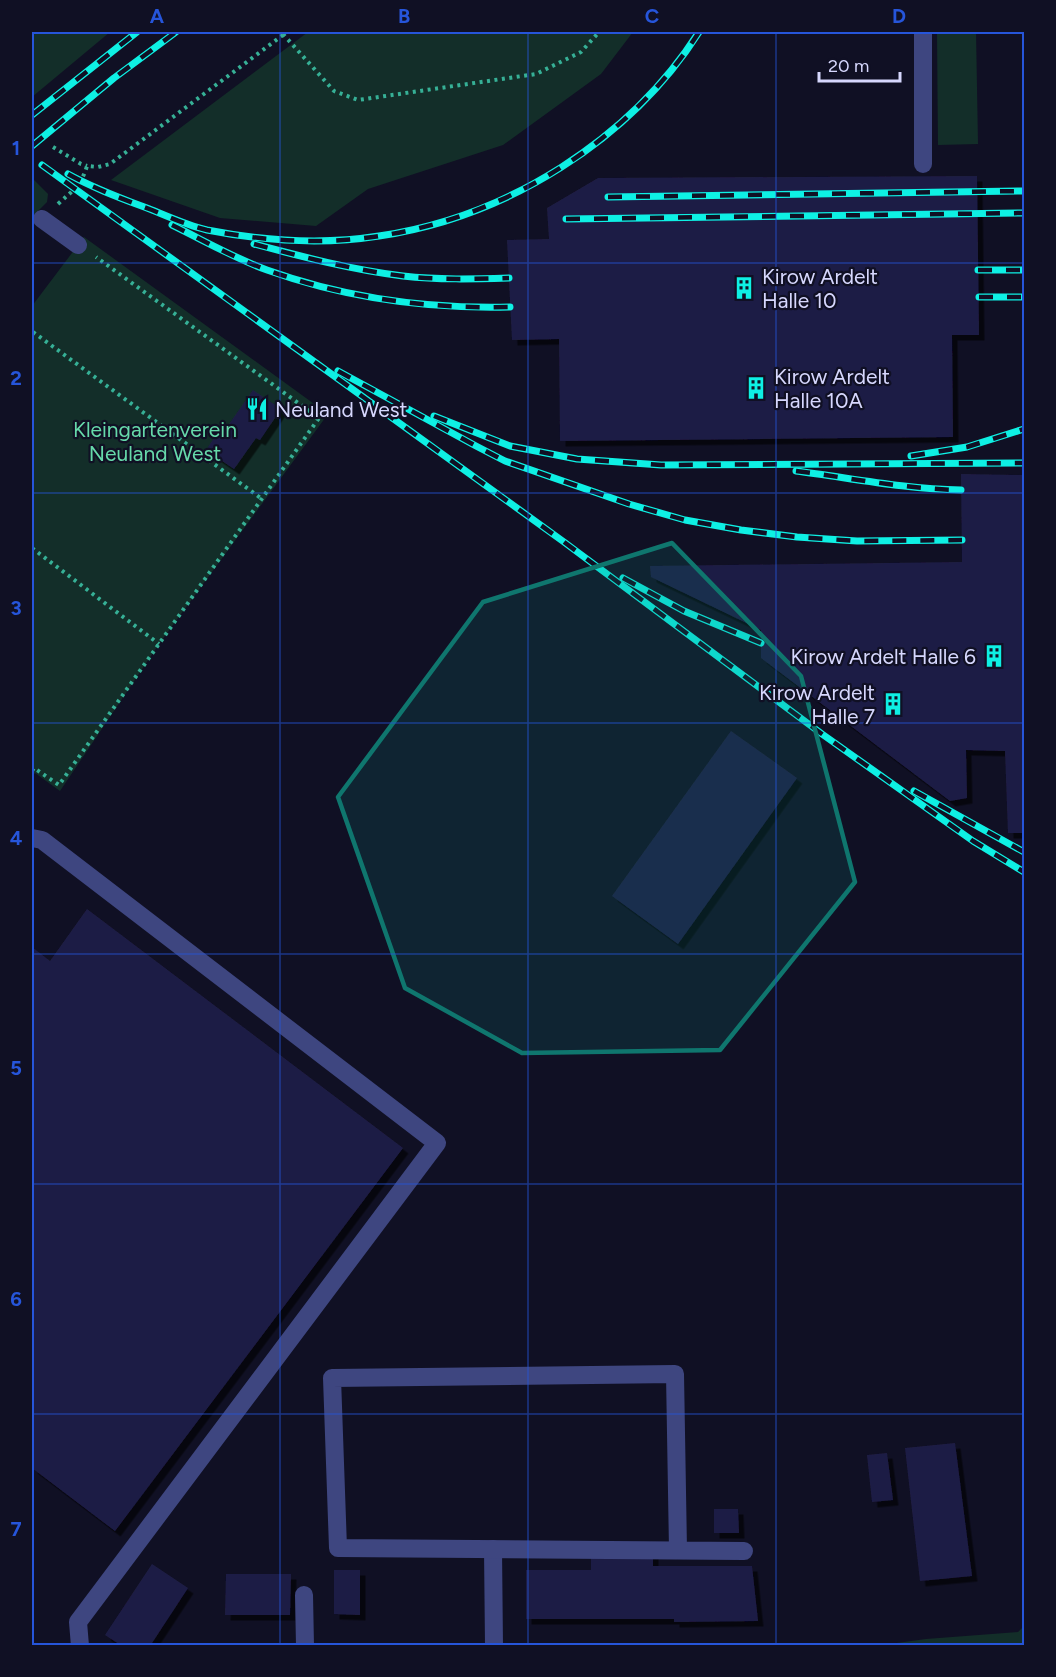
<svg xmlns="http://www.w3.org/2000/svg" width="1056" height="1677" viewBox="0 0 1056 1677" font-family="Figtree,sans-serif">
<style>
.green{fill:#132e29}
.building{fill:#1f1d44;filter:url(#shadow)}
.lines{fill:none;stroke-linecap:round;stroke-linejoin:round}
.path{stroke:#36b096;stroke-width:4;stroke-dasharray:3 4.5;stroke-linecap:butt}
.minor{stroke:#3e4680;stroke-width:18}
.rail-casing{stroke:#0ef0e4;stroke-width:7}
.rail{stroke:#101024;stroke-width:4.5;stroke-dasharray:14;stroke-linecap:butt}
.marked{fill:#0f766e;fill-opacity:0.2;stroke:#0f766e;stroke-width:4.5;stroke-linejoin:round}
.grid{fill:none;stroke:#2655da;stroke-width:1.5;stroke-opacity:0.55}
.labels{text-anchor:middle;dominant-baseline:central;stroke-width:4.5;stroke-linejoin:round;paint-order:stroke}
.poi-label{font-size:21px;fill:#d6d7fd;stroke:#101024;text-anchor:start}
.park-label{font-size:21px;fill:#66d9aa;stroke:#101024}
.neatline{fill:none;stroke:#2655da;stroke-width:2}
.grid-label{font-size:20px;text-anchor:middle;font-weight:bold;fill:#2655da}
</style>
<defs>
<filter id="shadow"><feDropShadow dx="5.5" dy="5.5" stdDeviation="0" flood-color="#0009"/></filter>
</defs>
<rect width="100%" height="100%" fill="#101024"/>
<!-- green -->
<g class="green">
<polygon points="32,32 110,32 32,97"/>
<polygon points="308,32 633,32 601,74 503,145 368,189 316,226 220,218 111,180"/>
<polygon points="937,32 976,32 978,144 938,145"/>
<polygon points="32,178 48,194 47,202 32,217"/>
<polygon points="84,237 328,414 159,644 60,791 35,773 32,777 32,306"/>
<polygon points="1024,1626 1024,1645 882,1645 926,1639 1018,1632"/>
</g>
<!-- building -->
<g class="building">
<polygon points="977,176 979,335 952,335 953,437 560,441 559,339 512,340 507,240 549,239 547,208 598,178"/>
<polygon points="253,390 281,409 260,440 256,438 234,469 206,450 216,435 220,437"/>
<polygon points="961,474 1024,475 1024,833 1008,833 1005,751 966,750 967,798 950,801 761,658 761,630 651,577 650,566 962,562"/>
<polygon points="731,731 797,778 678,944 612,896"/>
<polygon points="87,909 403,1148 115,1531 32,1468 32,947 50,961"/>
<polygon points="955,1443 972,1576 920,1581 905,1448"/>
<polygon points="887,1453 893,1500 872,1502 867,1455"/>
<polygon points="714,1509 738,1509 739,1533 714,1533"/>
<polygon points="591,1553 653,1553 653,1566 752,1566 758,1621 674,1622 674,1619 526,1619 526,1570 591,1570"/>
<polygon points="152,1564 188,1588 150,1646 122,1646 105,1635"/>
<polygon points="334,1570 360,1570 360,1615 334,1614"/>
<polygon points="226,1574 291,1574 290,1615 225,1615"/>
</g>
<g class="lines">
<!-- path -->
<g class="path">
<polyline points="283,34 334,91 358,100 536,74 581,52 599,32"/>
<polyline points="53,147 81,164 87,166"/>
<path d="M58 204C72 191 81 186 87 166L98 167 110 164 287 32"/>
<polyline points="33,332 262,499"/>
<polyline points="32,548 159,644"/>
<polyline points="32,771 34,768 59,785 319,418 96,257"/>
</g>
<!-- minor -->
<g class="minor">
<polyline points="923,32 923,164"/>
<polyline points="42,219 78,245"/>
<polyline points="32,838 42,840 437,1143 78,1622 80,1646"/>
<polyline points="493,1549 494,1646"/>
<polyline points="678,1550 675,1374 332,1378 338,1548 744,1551"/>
<polyline points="304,1595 305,1646"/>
</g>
<!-- rail casing -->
<g class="rail-casing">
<g id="rail">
<polyline points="32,115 137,32"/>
<polyline points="32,146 114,78 176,32"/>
<polyline points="42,165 564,542 822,734 973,841 1024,872"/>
<path d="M68 174C95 189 123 199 152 210 169 217 189 226 207 230 264 241 322 245 379 236 507 217 630 140 699 32"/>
<polyline points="608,197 1024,191"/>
<polyline points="566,219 1024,213"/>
<path d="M172 225C203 240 234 258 267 270 345 298 428 309 510 307"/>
<path d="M254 244C303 257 353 270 403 276 438 280 474 279 509 278"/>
<polyline points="978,270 1024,270"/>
<polyline points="979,297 1024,297"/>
<polyline points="338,371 476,446 505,461 629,504 685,520 741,530 797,537 857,541 962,540"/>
<polyline points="434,416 510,446 577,459 661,465 1024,463"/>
<polyline points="911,456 967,447 1024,429"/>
<path d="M796 471C851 478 905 489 961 490"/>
<polyline points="623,578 684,611 761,643"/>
<polyline points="914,791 1024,852"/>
</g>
</g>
<!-- rail -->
<use href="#rail" class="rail"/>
</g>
<!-- marked area -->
<path class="marked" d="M672 543 801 676 855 882 720 1050 522 1053 405 988 338 797 483 602Z"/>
<!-- grid -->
<path class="grid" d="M280 32V1646M528 32V1646M776 32V1646M32 263H1024M32 493H1024M32 723H1024M32 954H1024M32 1184H1024M32 1414H1024"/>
<!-- icons -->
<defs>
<g id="building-bare" transform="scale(1.8)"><path d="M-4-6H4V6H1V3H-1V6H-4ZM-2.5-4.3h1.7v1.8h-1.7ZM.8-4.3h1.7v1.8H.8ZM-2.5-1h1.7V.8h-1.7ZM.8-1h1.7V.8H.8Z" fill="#0ef0e4" stroke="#101024" stroke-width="2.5" paint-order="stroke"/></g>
<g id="restaurant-bare" transform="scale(1.8)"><path d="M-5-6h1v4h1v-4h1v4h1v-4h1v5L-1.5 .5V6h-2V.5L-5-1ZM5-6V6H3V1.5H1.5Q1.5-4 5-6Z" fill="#0ef0e4" stroke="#101024" stroke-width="2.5" paint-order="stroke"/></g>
</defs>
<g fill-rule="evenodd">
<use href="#building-bare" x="744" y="288"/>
<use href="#building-bare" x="756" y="388"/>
<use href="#restaurant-bare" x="257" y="409"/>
<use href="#building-bare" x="994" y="656"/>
<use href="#building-bare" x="893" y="704"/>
</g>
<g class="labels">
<!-- poi labels -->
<g class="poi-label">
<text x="762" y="276">Kirow Ardelt<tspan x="762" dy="24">Halle 10</tspan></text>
<text x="774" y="376">Kirow Ardelt<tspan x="774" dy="24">Halle 10A</tspan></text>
<text x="275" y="409">Neuland West</text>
<text x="976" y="656" text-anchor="end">Kirow Ardelt Halle 6</text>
<text x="875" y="692" text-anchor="end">Kirow Ardelt<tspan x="875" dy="24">Halle 7</tspan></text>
</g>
<!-- park labels -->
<g class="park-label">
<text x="155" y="429">Kleingartenverein<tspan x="155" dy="24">Neuland West</tspan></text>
</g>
</g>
<!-- border -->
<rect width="1056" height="1677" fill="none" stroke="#101024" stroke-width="66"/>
<!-- scale -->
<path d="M819 72v9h81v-9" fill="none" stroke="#d6d7fd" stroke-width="3"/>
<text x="828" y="72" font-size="18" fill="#d6d7fd" stroke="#101024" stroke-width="4.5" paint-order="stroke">20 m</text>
<rect x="33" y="33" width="990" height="1611" class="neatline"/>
<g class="grid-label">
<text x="157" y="23">A</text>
<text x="404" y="23">B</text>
<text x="652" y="23">C</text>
<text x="899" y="23">D</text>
<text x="16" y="155">1</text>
<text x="16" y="385">2</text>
<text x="16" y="615">3</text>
<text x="16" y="845">4</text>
<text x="16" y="1075">5</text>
<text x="16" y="1306">6</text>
<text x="16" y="1536">7</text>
</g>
</svg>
